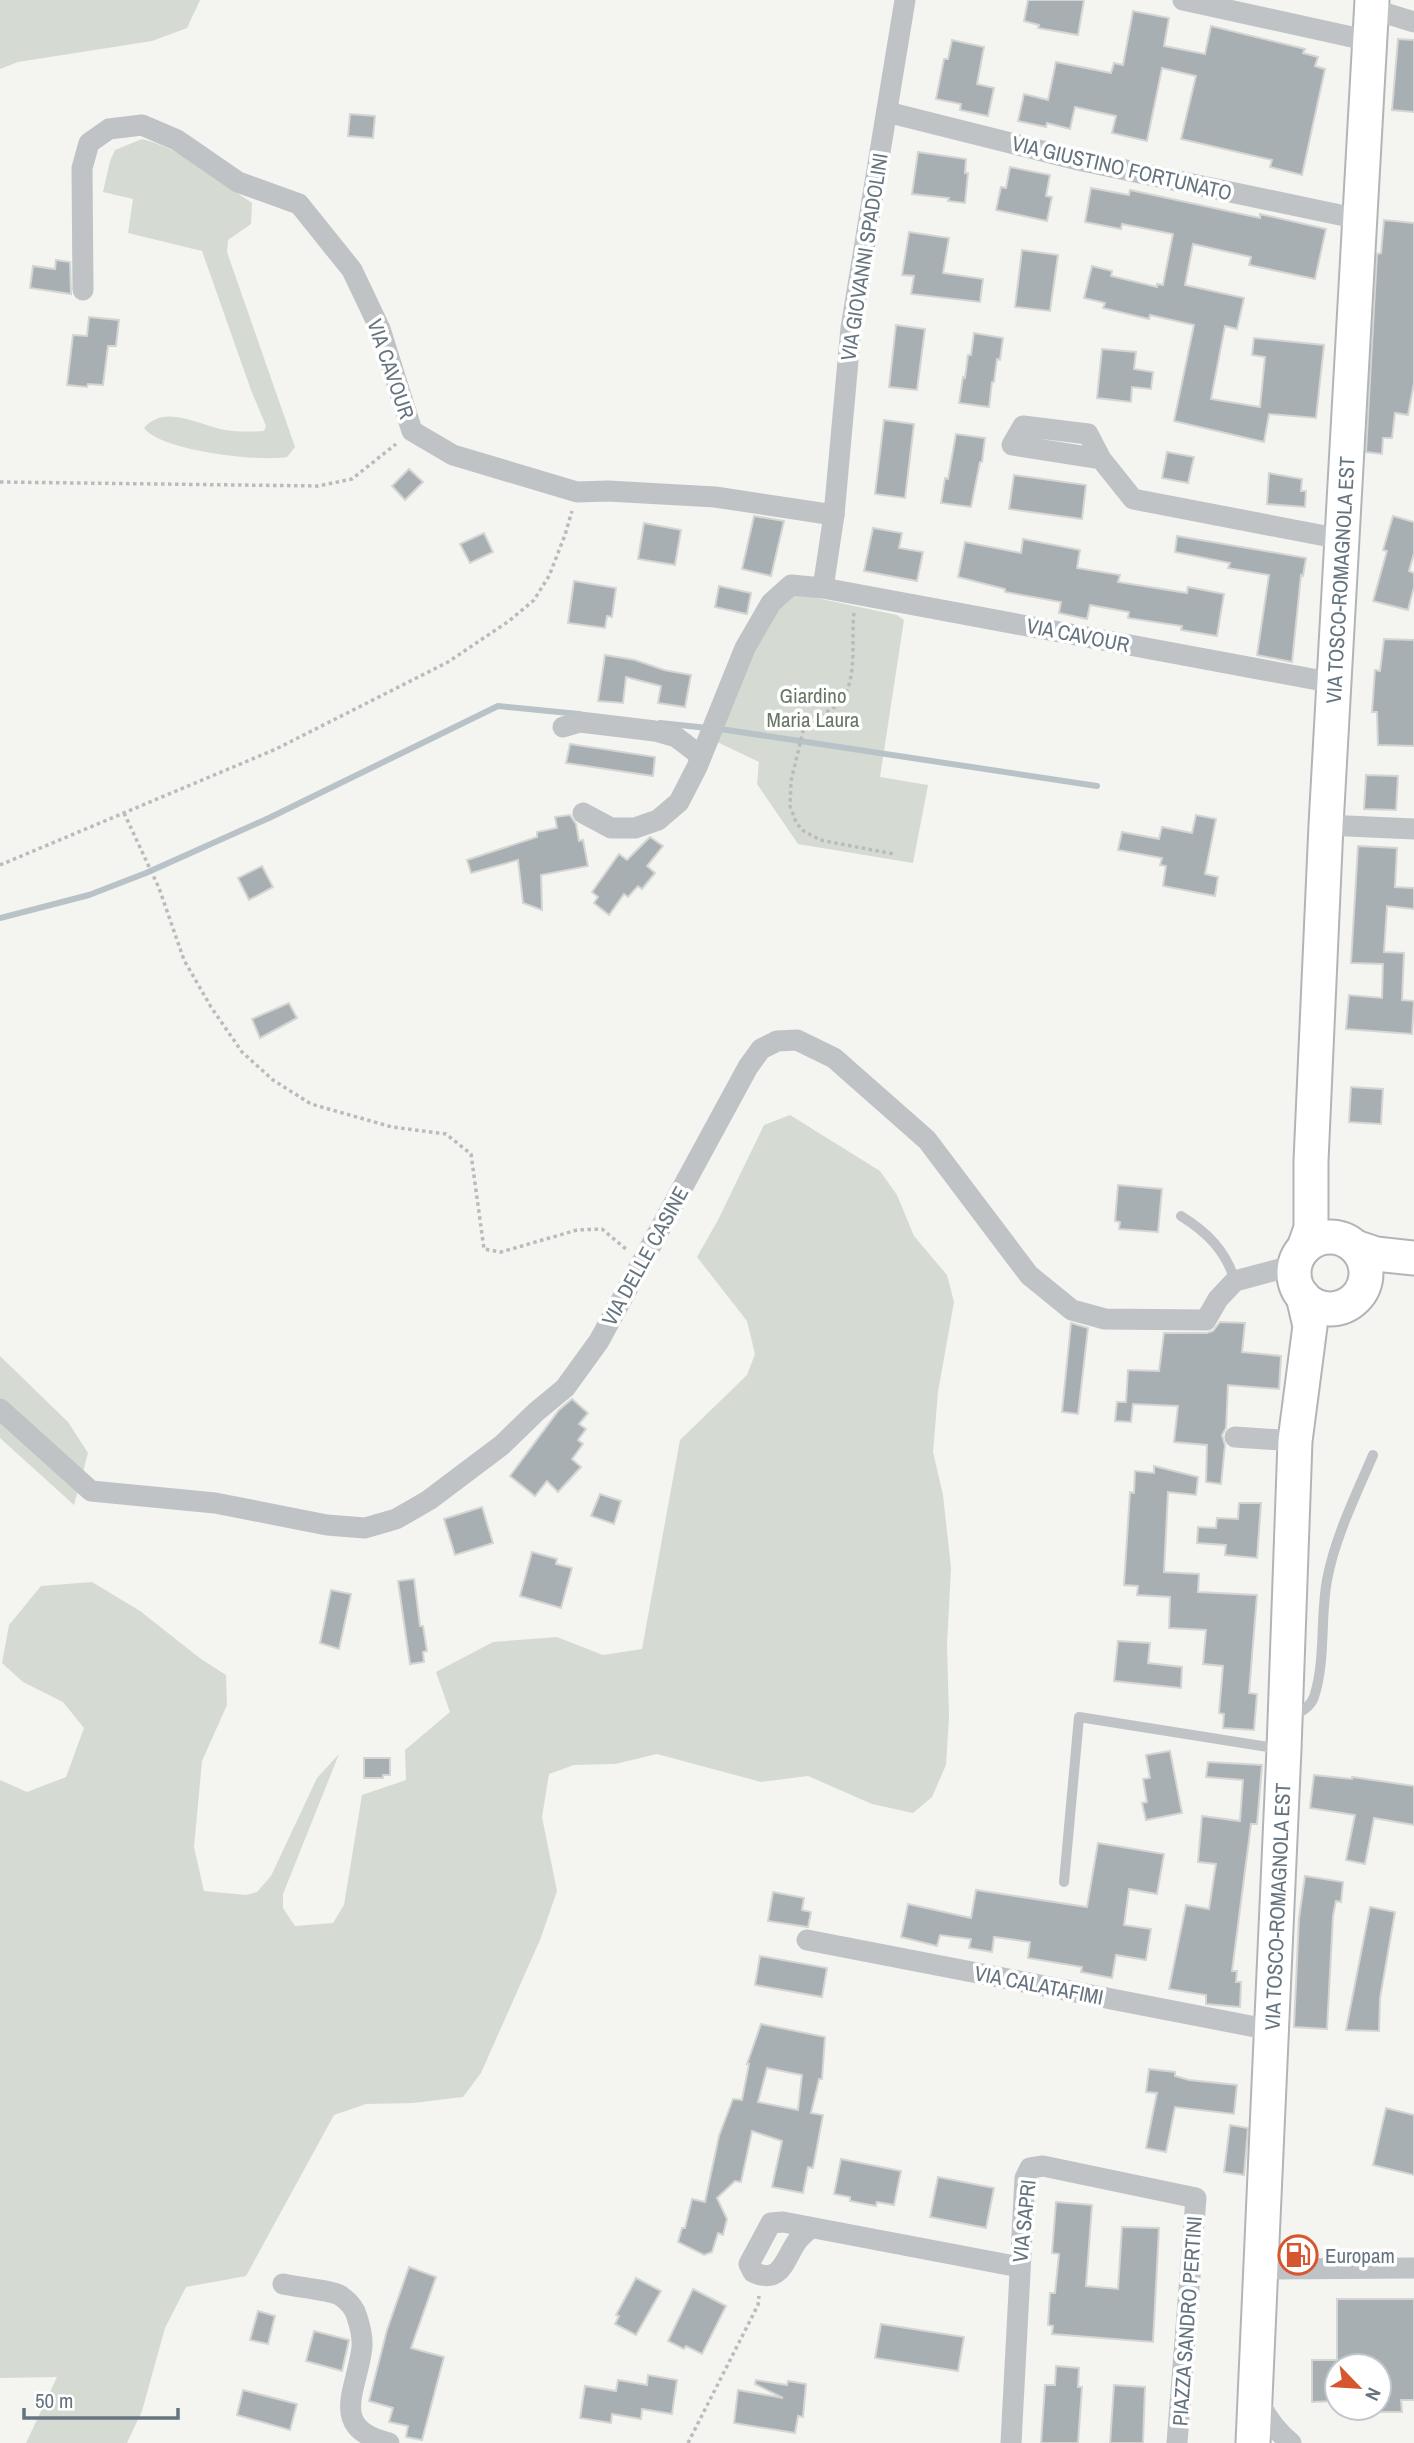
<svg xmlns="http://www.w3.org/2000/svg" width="1414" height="2443" viewBox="0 0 1414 2443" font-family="'Archivo Narrow',sans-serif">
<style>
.green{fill:#d5dbd2}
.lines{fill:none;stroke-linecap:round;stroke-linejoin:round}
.stream{stroke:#b9c3c7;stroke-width:6}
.building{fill:#a7afb3;stroke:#d5d5d3;stroke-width:2;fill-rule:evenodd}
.primary-casing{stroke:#b1b5b8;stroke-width:37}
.path{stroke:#b9bbbd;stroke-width:3.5;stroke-dasharray:3.5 3.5;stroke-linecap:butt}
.lane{stroke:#bfc3c6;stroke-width:10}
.street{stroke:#bfc3c6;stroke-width:21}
.primary{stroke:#fff;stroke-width:33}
.labels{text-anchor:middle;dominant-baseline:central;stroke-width:7;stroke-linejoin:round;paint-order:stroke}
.street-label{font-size:21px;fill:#65747f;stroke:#fff}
.park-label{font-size:21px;fill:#677764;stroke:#fff}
.poi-label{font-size:21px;fill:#65747f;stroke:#fff;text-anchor:start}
</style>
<rect width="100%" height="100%" fill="#f4f4f1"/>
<!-- green -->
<g class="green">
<polygon points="0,0 200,0 187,28 152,41 18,62 0,69"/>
<path d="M142 139C184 149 217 180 252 203L251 224 228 240 227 252 295 447 287 457C259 462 161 451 144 428 164 405 195 423 220 429 234 432 250 432 264 431L266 426 251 390 202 251 128 233 133 199 103 192 110 161 115 150Z"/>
<polygon points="798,594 897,615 904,620 880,777 928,785 913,863 798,844 757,784 759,762 713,740 771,613 786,597"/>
<polygon points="790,1115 880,1171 897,1195 914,1236 947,1275 954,1302 938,1392 933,1452 943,1495 951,1568 947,1645 949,1717 946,1765 932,1797 913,1813 872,1804 808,1776 761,1782 657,1754 615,1764 574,1765 549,1774 542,1817 557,1891 540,1940 481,2073 463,2097 413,2103 366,2104 334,2115 246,2276 186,2287 165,2328 142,2411 127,2443 26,2443 57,2377 0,2378 0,1780 27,1792 66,1777 84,1728 63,1702 23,1682 2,1663 9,1625 41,1586 92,1582 140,1611 201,1659 226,1675 227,1705 202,1761 194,1847 204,1891 246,1895 257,1892 271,1876 317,1778 339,1754 283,1894 283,1908 295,1926 333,1923 344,1905 362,1795 406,1780 405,1750 450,1712 436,1672 493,1642 557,1637 603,1655 642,1649 680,1440 747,1375 755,1354 747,1321 697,1257 718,1220 764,1125"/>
<polygon points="0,1356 68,1422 88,1453 74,1505 0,1438"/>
</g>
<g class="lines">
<!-- stream -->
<g class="stream">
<polyline points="660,723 727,730 1097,786"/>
<polyline points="0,918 89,895 146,873 269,818 498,706 579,714"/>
</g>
</g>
<!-- building -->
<g class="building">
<polygon points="1028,0 1084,0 1078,35 1038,28 1039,25 1024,21"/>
<polygon points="1133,11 1169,18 1164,46 1205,54 1211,26 1305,49 1303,53 1318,57 1315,66 1325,69 1302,175 1270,167 1272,160 1181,139 1196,76 1162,68 1147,141 1112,133 1116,116 1075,107 1070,129 1047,123 1046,127 1018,121 1024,94 1048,100 1056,62 1111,73 1114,63 1123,65"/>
<polygon points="1398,39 1414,40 1414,112 1392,110"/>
<polygon points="952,40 984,47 977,84 994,88 988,116 960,110 961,104 936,99 944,59 948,59"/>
<polygon points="350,114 375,116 373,138 348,136"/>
<polygon points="918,152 966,159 965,173 968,173 965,203 948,201 949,198 912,194"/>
<polygon points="1010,167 1050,175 1046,196 1052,197 1047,221 996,210 1001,187 1006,188"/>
<polygon points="1091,188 1129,195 1130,190 1260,218 1260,214 1326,229 1315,279 1249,265 1251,257 1193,244 1185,285 1244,298 1237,329 1225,326 1211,399 1260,407 1265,357 1252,355 1254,338 1324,345 1316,418 1269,414 1264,442 1174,421 1194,325 1150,315 1149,319 1103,308 1105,303 1084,298 1092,266 1112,271 1111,276 1157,287 1157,284 1163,285 1173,234 1122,224 1121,229 1085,222"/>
<polygon points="1384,220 1414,223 1414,383 1408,415 1395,413 1392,438 1383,438 1382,454 1366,452 1377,254 1381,253"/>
<polygon points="909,232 949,238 943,273 983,279 980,302 911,294 914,276 902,275"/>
<polygon points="1022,250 1058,255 1050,311 1015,307"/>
<polygon points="56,260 70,262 71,294 30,288 33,266 55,269"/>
<polygon points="89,317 119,320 116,346 108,346 103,385 88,384 87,387 67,385 73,335 87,336"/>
<polygon points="896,325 925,329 917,390 889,387"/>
<polygon points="974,333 1003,338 1000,360 997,359 994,382 992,382 989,407 959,403 963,377 965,378 968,355 971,355"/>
<polygon points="1102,349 1136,352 1134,369 1153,372 1151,389 1132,387 1131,402 1097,398"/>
<polygon points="884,420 914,424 905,498 875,494"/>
<polygon points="956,434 985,438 982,462 980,462 971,507 941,503 945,478 948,479"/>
<polygon points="1167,452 1194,457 1188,483 1162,478"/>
<polygon points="409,469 423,482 405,500 392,486"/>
<polygon points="1269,473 1302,479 1301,491 1306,491 1305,507 1267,504"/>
<polygon points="1014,475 1086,485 1082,519 1009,509"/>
<polygon points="754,516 784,521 771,576 742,569"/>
<polygon points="1393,516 1414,522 1414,553 1409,571 1414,573 1414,587 1408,610 1373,601 1387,551 1383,550"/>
<polygon points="644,523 681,530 675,565 638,559"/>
<polygon points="873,528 902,533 899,548 923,552 917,581 864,571"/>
<polygon points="484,533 493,552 470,563 460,544"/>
<polygon points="1177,536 1306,558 1303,576 1301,575 1292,662 1257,655 1269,575 1228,568 1230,563 1175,552"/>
<polygon points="1023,539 1080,550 1077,568 1120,575 1118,582 1187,593 1188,587 1224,594 1217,636 1181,630 1182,626 1128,618 1129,612 1090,605 1087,619 1059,613 1061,602 1005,592 1005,589 958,577 965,542 1021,553"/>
<polygon points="574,581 616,588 612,617 607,616 605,628 568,623"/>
<polygon points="719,586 751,593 747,614 715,607"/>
<polygon points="1384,639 1414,640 1414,746 1378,745 1377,712 1372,712 1375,670 1380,671"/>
<polygon points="605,655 635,660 664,670 691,675 685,707 658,703 661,686 626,677 623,703 598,701"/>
<polygon points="570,744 655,757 653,776 566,763"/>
<polygon points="1366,775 1398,776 1396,810 1364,809"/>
<polygon points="570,815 576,824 579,841 583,840 588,866 541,875 542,910 523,903 518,860 471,873 467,860 537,837 537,832 557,828 555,817"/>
<polygon points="1196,815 1216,819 1205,874 1218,877 1215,896 1163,886 1166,866 1160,865 1162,858 1118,850 1122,832 1159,839 1162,827 1192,833"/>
<polygon points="650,837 663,846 647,866 655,873 642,889 638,886 628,897 624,894 609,915 594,903 598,897 592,892 619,854 627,860"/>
<polygon points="1358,846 1397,848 1395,887 1414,888 1414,909 1387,906 1384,952 1404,953 1402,1000 1414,1001 1412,1034 1346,1029 1349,995 1382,998 1383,964 1351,963"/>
<polygon points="262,866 273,887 249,900 238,878"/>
<polygon points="289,1003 297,1018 260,1038 252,1019"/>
<polygon points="1351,1087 1383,1089 1381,1124 1349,1122"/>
<polygon points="1118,1185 1162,1189 1158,1232 1119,1229 1120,1222 1115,1221"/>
<polygon points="1220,1322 1245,1323 1242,1352 1281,1356 1279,1389 1228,1385 1226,1428 1222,1435 1225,1445 1221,1484 1206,1482 1207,1445 1174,1442 1178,1406 1133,1404 1131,1422 1115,1421 1117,1402 1126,1402 1128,1370 1159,1371 1164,1333 1207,1333 1213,1331"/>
<polygon points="1071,1323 1088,1328 1078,1414 1062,1412"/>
<polygon points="572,1399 588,1413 579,1424 586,1429 578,1440 583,1444 572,1459 581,1467 558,1492 547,1481 535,1496 510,1476 559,1410"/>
<polygon points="1154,1466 1198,1477 1196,1495 1168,1492 1164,1572 1199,1574 1198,1592 1257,1595 1249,1693 1257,1694 1254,1730 1223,1728 1224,1714 1219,1713 1223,1666 1203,1664 1206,1630 1169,1628 1170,1597 1137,1595 1138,1586 1124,1585 1130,1492 1134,1493 1135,1471 1154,1473"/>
<polygon points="600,1494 621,1501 614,1524 591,1516"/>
<polygon points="1239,1503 1261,1503 1257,1558 1225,1555 1226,1545 1197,1543 1198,1527 1216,1528 1217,1518 1238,1519"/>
<polygon points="482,1507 493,1543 455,1555 444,1519"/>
<polygon points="532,1552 557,1559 556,1564 572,1568 561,1608 520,1596"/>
<polygon points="414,1579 420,1626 423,1626 427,1651 423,1652 424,1662 410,1664 398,1581"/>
<polygon points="331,1590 351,1594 339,1649 320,1643"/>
<polygon points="1118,1641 1150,1643 1148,1663 1182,1667 1181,1688 1114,1681"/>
<polygon points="1170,1751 1182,1813 1146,1820 1142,1803 1147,1802 1143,1779 1150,1778 1146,1755"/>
<polygon points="364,1758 390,1758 390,1775 383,1775 383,1778 364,1778"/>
<polygon points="1208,1762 1262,1765 1257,1824 1251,1824 1232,1971 1237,1971 1236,1982 1241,1982 1240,2007 1206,2004 1206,1995 1169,1989 1186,1905 1209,1909 1216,1864 1198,1862 1202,1816 1240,1821 1243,1780 1206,1777"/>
<polygon points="1314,1775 1352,1779 1352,1777 1414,1786 1414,1825 1374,1818 1365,1864 1346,1860 1355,1815 1310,1808"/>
<polygon points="1098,1843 1164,1854 1157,1894 1129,1889 1124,1925 1151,1929 1146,1960 1116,1955 1112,1978 1081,1972 1082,1967 1028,1958 1030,1942 994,1937 992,1952 969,1948 971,1939 940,1935 937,1946 901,1937 908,1904 971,1918 976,1890 1087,1907"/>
<polygon points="1305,1876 1343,1882 1341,1902 1336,1901 1333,1916 1327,2029 1294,2027 1299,1918"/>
<polygon points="773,1892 804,1898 802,1910 811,1912 808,1927 768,1921"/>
<polygon points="1370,1907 1395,1912 1380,1998 1379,2031 1346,2030"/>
<polygon points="760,1956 827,1968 822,1997 755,1985"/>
<path d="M761 2024 825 2037 822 2079H819L811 2113 823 2115 813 2168 808 2167 803 2193 772 2187 782 2141 752 2131 741 2182 735 2181 717 2198 727 2219 723 2235 718 2233 712 2252 704 2255 678 2242 682 2228H685L692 2199 705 2202 719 2136 733 2099 742 2100 749 2064H747ZM767 2068 802 2075 798 2110 758 2102Z"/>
<polygon points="1149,2069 1175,2072 1175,2076 1189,2080 1237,2085 1234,2114 1175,2107 1166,2152 1146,2148 1157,2093 1146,2092"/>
<polygon points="1386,2108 1414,2115 1414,2175 1373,2165"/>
<polygon points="1230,2125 1248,2128 1244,2175 1224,2172"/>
<polygon points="841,2159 901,2171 894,2205 877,2202 876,2206 850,2201 850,2197 834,2194"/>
<polygon points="938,2177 994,2188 986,2228 930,2217"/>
<polygon points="1056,2202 1092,2205 1086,2286 1118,2289 1122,2227 1159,2228 1153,2342 1052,2334 1053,2326 1048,2325 1050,2293 1055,2293 1059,2254 1052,2253"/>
<polygon points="409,2267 436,2277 411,2348 444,2357 422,2440 406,2437 408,2426 389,2422 393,2408 369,2401 387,2330"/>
<polygon points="636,2278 661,2291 636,2335 615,2324 619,2316 616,2315"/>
<polygon points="693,2289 726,2306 702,2354 686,2346 684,2349 668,2341"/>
<polygon points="1337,2299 1414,2299 1414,2400 1401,2400 1402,2412 1379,2412 1379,2366 1337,2366"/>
<polygon points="258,2311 275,2316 268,2344 250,2340"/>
<polygon points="881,2324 964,2337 958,2371 875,2358"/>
<polygon points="314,2331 349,2340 342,2371 306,2361"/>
<polygon points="1312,2360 1337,2360 1337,2401 1312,2402"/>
<polygon points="1056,2366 1079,2368 1078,2387 1082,2387 1078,2443 1041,2443 1045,2385 1055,2385"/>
<polygon points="648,2375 677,2380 672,2414 642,2409 641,2419 612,2414 611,2423 580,2418 585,2386 616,2391 618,2380 647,2385"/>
<polygon points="756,2380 787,2385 788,2381 806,2384 803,2417 798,2416 795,2433 734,2423 738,2390 783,2398 755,2384"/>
<polygon points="1114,2385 1145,2387 1143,2443 1110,2443"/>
<polygon points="243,2390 297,2404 290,2430 237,2415"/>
</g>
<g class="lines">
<!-- primary casing -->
<g class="primary-casing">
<g id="primary">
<circle cx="1330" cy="1273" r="36"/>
<polyline points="1355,1247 1376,1254 1414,1258"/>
<path id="s1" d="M1304 1248 1311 1228V1161L1326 825 1372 0"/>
<path id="s2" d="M1253 2443 1284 1749 1295 1441 1310 1326 1303 1296"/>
</g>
</g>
<!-- path -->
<g class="path">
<polyline points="0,482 318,486 352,479 396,444"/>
<path d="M854 613C850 642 861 688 833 708 826 713 816 715 808 719L805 723 791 781 790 806 796 822 802 830 820 840 894 854"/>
<polyline points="124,813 159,888 184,960 211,1007 242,1052 273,1080 311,1104 392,1127 446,1134 471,1154 484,1249 501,1252 577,1230 602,1229 627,1250"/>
<polyline points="0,865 276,749 448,662 509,621 534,600 549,576 565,535 572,511"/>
<polyline points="688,2443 758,2305 759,2296"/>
</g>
<!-- lane -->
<g class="lane">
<path d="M1181 1216C1207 1232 1226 1251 1235 1281"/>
<path d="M1290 1716C1300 1713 1310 1708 1314 1697 1326 1660 1320 1618 1327 1580 1335 1537 1356 1495 1373 1455"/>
<polyline points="1064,1882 1079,1717 1281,1749"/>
</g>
<!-- street -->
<g class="street">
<polyline points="1183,0 1370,41"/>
<polyline points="1372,9 1414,22"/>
<polyline points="887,112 1078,160 1359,219"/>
<polyline points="83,290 82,168 89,143 109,129 142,125 177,140 238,182 299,204 352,270 380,329 412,431 453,455 577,492 608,491 715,497 834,515 823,588 1334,683"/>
<polyline points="1101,459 1088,434 1023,426 1012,445 1101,459 1133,499 1341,539"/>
<polyline points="834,515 851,328 905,0"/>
<polyline points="563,727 580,722 655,731 676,737 701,756"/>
<polyline points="583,813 611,828 635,828 658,820 679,802 697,767 745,648 771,603 791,585 823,588"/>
<polyline points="1326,825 1414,829"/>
<polyline points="0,1409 91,1491 215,1503 327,1525 365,1528 396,1519 429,1500 502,1445 536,1412 565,1388 599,1341 748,1067 761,1049 777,1041 797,1040 834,1058 927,1140 1029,1275 1072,1310 1105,1319 1206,1320 1218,1299 1235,1281 1284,1268 1297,1260"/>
<polyline points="1235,1437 1295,1441"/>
<polyline points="807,1940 1271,2030"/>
<path d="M811 2228C807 2231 802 2235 798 2240 785 2257 782 2286 753 2272L749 2264 771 2223 783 2222 1019 2267"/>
<polyline points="1260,2269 1414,2268"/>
<path d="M283 2284C296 2287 332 2290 341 2296 348 2301 355 2309 357 2317 361 2329 364 2341 361 2354 354 2395 331 2429 389 2443"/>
<path d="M1257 2398C1265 2415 1276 2431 1291 2443"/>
<polyline points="1011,2443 1025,2178 1030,2168 1043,2166 1196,2198 1177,2443"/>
</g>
<!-- primary -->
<use href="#primary" class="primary"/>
</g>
<!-- icons -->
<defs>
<g id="fuel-ring" transform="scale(2.0125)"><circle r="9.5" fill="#fff" stroke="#d6562f" stroke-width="1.5"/><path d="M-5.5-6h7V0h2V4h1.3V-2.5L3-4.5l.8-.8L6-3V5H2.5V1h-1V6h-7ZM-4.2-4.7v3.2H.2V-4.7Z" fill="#d6562f"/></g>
</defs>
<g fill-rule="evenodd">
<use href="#fuel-ring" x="1298" y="2255"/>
</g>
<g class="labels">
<!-- street labels -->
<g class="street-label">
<text transform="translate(1122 168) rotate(13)">VIA GIUSTINO FORTUNATO</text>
<text transform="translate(864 257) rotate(-81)">VIA GIOVANNI SPADOLINI</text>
<text transform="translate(391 369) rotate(71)">VIA CAVOUR</text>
<text stroke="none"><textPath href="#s1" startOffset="670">VIA TOSCO-ROMAGNOLA EST</textPath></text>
<text transform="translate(1078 635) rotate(11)">VIA CAVOUR</text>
<text transform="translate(645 1256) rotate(-61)">VIA DELLE CASINE</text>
<text stroke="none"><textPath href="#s2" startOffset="537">VIA TOSCO-ROMAGNOLA EST</textPath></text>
<text transform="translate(1039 1985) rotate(11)">VIA CALATAFIMI</text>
<text transform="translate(1024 2221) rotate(-84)">VIA SAPRI</text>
<text transform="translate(1187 2321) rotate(-86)">PIAZZA SANDRO PERTINI</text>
</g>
<!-- park labels -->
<g class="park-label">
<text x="813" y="695">Giardino<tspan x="813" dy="24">Maria Laura</tspan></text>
</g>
<!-- poi labels -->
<g class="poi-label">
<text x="1325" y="2255">Europam</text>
</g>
</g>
<!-- north arrow -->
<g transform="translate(1358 2387) rotate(115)"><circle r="33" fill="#ffffff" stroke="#c1c7cc" stroke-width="2"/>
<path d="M0-5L12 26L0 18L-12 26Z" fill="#d6562f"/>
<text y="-10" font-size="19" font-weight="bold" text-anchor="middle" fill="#65747f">N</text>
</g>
<!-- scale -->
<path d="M24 2408v10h154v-10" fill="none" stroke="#65747f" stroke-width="3.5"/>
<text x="35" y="2408" font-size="21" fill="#65747f" stroke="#ffffff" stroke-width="5" paint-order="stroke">50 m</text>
</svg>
